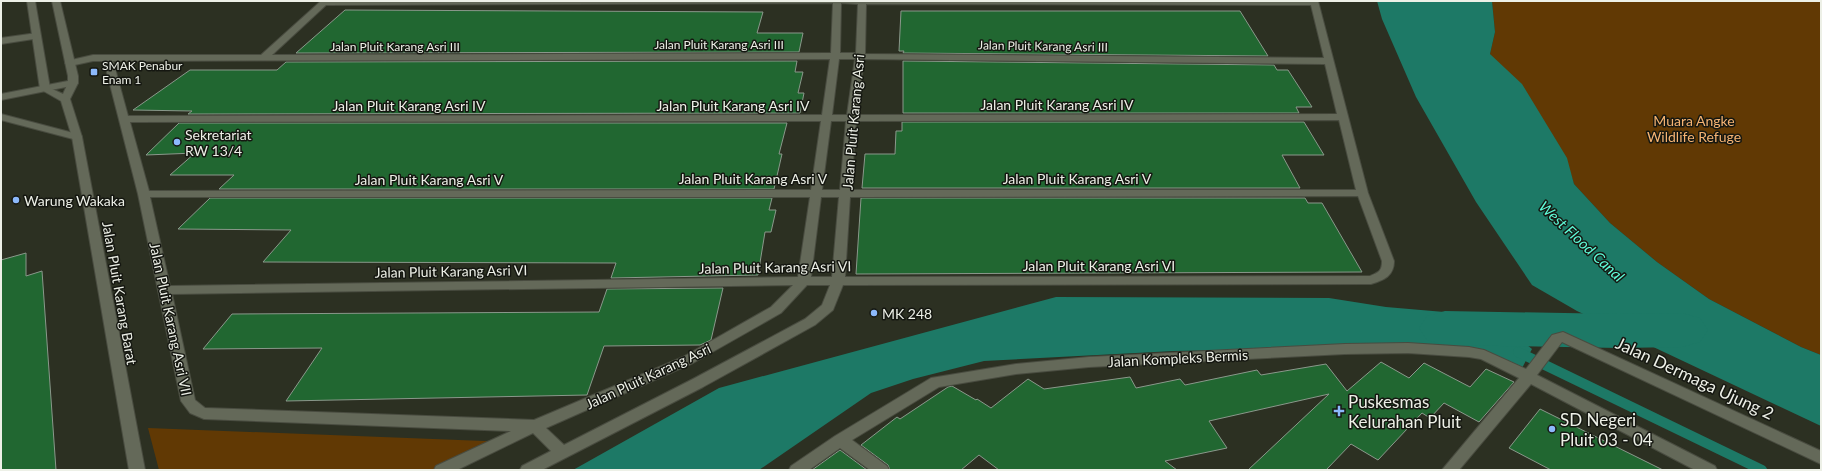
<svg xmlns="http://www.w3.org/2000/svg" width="1822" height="471" viewBox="0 0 1822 471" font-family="Lato,sans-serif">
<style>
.green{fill:#613904}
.water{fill:#1d7966}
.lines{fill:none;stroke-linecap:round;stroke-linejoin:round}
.stream{stroke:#1d7966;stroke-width:10}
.river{fill:#1d7966;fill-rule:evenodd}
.building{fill:#216731;stroke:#8a988b}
.minor-casing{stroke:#494c40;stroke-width:2}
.tertiary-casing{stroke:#494c40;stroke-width:2}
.minor{fill:#646959;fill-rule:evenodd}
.tertiary{fill:#646959;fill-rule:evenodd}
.poi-dot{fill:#8cb9fc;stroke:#151711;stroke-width:1.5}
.labels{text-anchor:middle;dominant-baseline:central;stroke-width:3;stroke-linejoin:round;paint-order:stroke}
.far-street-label{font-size:12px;fill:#edf0e7;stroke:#151711}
.far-poi-label{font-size:12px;fill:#edf0e7;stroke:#151711;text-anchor:start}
.street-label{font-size:14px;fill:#edf0e7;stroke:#151711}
.park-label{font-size:14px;fill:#f6b473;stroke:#151711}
.poi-label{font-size:14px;fill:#edf0e7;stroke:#151711;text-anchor:start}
.water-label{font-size:15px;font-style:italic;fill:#5efbd8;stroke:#151711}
.near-street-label{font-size:17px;fill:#edf0e7;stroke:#151711}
.near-poi-label{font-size:17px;fill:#edf0e7;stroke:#151711;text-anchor:start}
</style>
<rect width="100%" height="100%" fill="#2c3022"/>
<!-- green -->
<g class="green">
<polygon points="1492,1 1821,1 1821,355 1801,347 1709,299 1657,262 1610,223 1574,184 1566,158 1490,54 1495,32"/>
<polygon points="148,428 510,442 496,444 432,470 159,470"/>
</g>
<!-- water -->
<g class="water">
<polygon points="1377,1 1492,1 1495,32 1490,54 1522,84 1567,158 1574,184 1610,223 1657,262 1709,299 1801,347 1821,355 1821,426 1577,311 1532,285 1476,202 1416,97 1382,19"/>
<polygon points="1056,297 1329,298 1386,307 1491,316 1532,349 1521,370 1480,351 1409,346 1174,351 984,361 913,379 871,393 759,470 573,470 719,388"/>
</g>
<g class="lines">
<!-- stream -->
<polyline class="stream" points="1518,352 1762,470"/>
<!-- river -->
<polygon class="river" points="1445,311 1619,314 1682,313 1700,318 1708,330 1700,342 1682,347 1619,348 1445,345 1427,340 1419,328 1427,316"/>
</g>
<!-- building -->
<g class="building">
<polygon points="345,10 763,12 757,33 803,33 799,52 296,53"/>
<polygon points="901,11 1240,11 1268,56 903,53 904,51 899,51"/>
<polygon points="797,61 795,72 803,72 798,93 804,93 800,113 188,114 192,111 133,110 190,70 277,70 286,62"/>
<polygon points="903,61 1274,65 1277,70 1288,70 1312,107 1296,107 1299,113 903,113"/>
<polygon points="902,122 1304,122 1324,155 1282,155 1300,188 862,188 865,154 895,154 896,131 902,131"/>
<polygon points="179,123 787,123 779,154 782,154 774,189 219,189 234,175 170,175 195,153 146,155"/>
<polygon points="210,198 772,198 769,210 776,210 771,232 765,232 758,275 611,278 616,263 263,262 291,230 178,229"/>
<polygon points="861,198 1305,198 1308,203 1322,203 1362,272 856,274"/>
<polygon points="26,253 26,276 42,271 56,470 1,470 1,260"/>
<polygon points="723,288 711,340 700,345 604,346 587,395 286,401 322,348 203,349 232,314 599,312 607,289"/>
<polygon points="1381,362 1409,378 1424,363 1470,387 1486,369 1514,382 1479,422 1444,403 1430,418 1422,413 1378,460 1351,444 1326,470 1248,470 1329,394 1209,421 1227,448 1165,461 1177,470 999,470 979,455 961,470 890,470 888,465 861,445 897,417 900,419 948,387 952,386 976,400 977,399 991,408 1028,379 1044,389 1130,377 1136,388 1180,379 1185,385 1257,370 1261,375 1326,364 1347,391"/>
<polygon points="1540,409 1663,470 1551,470 1509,448"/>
<polygon points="840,450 867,470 812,470"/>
</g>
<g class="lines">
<!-- minor casing -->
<g class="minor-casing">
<g id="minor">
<path d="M321 1H1318L1368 193 1394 261C1394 276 1384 280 1371 284L843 285 833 310 815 325 703 387 542 470H520L522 466 551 451 533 433 457 470H434L436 466 511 431 204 419 190 413 181 401 138 194 104 61H93L70 66 65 63 67 61 93 55H261ZM833 3 831 53 272 55 326 5ZM841 3 858 4 856 53H840ZM866 4 1311 5 1324 58 865 54ZM830 59 822 115 128 116 113 61ZM839 59H855L847 115H832ZM864 59 1325 64 1337 114 857 115ZM1339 120 1356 190H851L856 121ZM821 121 811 190 149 191 130 122ZM831 121H846L840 190H822ZM1358 196 1382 261C1382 271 1379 272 1370 276L845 277 850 197ZM150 197H810L798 277 170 286ZM821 197H839L832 277H811ZM793 285 771 307 683 357 534 420 205 408 195 400 172 294ZM807 285H830L822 305 805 319 693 379 564 445 546 428 693 363 781 313Z"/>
<polygon points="37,33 41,36 40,38 1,44 1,38"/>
<polygon points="73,80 76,81 78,83 76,85 1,100 1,94"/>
<polygon points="1,114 81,135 82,137 77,140 1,120"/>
<polygon points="1563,332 1821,451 1821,464 1562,342 1537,375 1715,466 1717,470 1695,470 1531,384 1459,470 1442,470 1519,378 1481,359 1469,357 1408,353 1345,354 1089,367 1016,374 939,387 852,440 887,466 889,470 870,470 840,448 809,470 789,470 791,466 835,436 931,378 1016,364 1089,357 1345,344 1408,343 1469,347 1484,350 1526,369 1552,335"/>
</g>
</g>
<!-- tertiary casing -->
<g class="tertiary-casing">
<polygon id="tertiary" points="27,1 35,1 50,88 63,94 68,83 68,76 52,1 60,1 78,76 78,83 70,99 82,137 145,470 129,470 72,137 61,101 40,89"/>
</g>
<!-- minor -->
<use href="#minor" class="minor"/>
<!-- tertiary -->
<use href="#tertiary" class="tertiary"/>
</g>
<!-- markers -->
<g class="poi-dot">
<rect x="90" y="68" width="8" height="8" rx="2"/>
<circle cx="177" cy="142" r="4"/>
<circle cx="16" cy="200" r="4"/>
<circle cx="874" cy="313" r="4"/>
<path d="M1337 405h4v4h4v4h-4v4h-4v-4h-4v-4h4z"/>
<circle cx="1552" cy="429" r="4"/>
</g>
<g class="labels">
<!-- far-street labels -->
<g class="far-street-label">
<text x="719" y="44">Jalan Pluit Karang Asri III</text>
<text x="395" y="46">Jalan Pluit Karang Asri III</text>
<text transform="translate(1043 46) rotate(1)">Jalan Pluit Karang Asri III</text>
</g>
<!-- far-poi labels -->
<g class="far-poi-label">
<text x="102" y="65">SMAK Penabur<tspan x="102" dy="14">Enam 1</tspan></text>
</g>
<!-- street labels -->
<g class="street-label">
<text x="1057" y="104">Jalan Pluit Karang Asri IV</text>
<text x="409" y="105">Jalan Pluit Karang Asri IV</text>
<text x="733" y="105">Jalan Pluit Karang Asri IV</text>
<text transform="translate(853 122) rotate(-85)">Jalan Pluit Karang Asri</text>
<text x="753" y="178">Jalan Pluit Karang Asri V</text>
<text x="1077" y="178">Jalan Pluit Karang Asri V</text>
<text x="429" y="179">Jalan Pluit Karang Asri V</text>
<text x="1099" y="265">Jalan Pluit Karang Asri VI</text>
<text transform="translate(775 267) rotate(-1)">Jalan Pluit Karang Asri VI</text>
<text transform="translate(451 271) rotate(-1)">Jalan Pluit Karang Asri VI</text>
<text transform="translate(120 293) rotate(80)">Jalan Pluit Karang Barat</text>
<text transform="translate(171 319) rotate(78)">Jalan Pluit Karang Asri VII</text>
<text transform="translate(1178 358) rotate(-3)">Jalan Kompleks Bermis</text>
<text transform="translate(648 376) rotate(-25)">Jalan Pluit Karang Asri</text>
</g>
<!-- park labels -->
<g class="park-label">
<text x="1694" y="120">Muara Angke<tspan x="1694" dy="16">Wildlife Refuge</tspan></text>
</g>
<!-- poi labels -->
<g class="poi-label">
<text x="185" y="134">Sekretariat<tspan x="185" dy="16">RW 13/4</tspan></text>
<text x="24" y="200">Warung Wakaka</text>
<text x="882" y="313">MK 248</text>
</g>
<!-- water labels -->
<g class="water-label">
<text transform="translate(1582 241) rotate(43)">West Flood Canal</text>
</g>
<!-- near-street labels -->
<g class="near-street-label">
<text transform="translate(1695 378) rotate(25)">Jalan Dermaga Ujung 2</text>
</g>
<!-- near-poi labels -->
<g class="near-poi-label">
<text x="1348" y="401">Puskesmas<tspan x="1348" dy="20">Kelurahan Pluit</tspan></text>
<text x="1560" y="419">SD Negeri<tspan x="1560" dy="20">Pluit 03 - 04</tspan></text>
</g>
</g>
<!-- border -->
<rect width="1822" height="471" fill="none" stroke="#edf0e7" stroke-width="4"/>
</svg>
